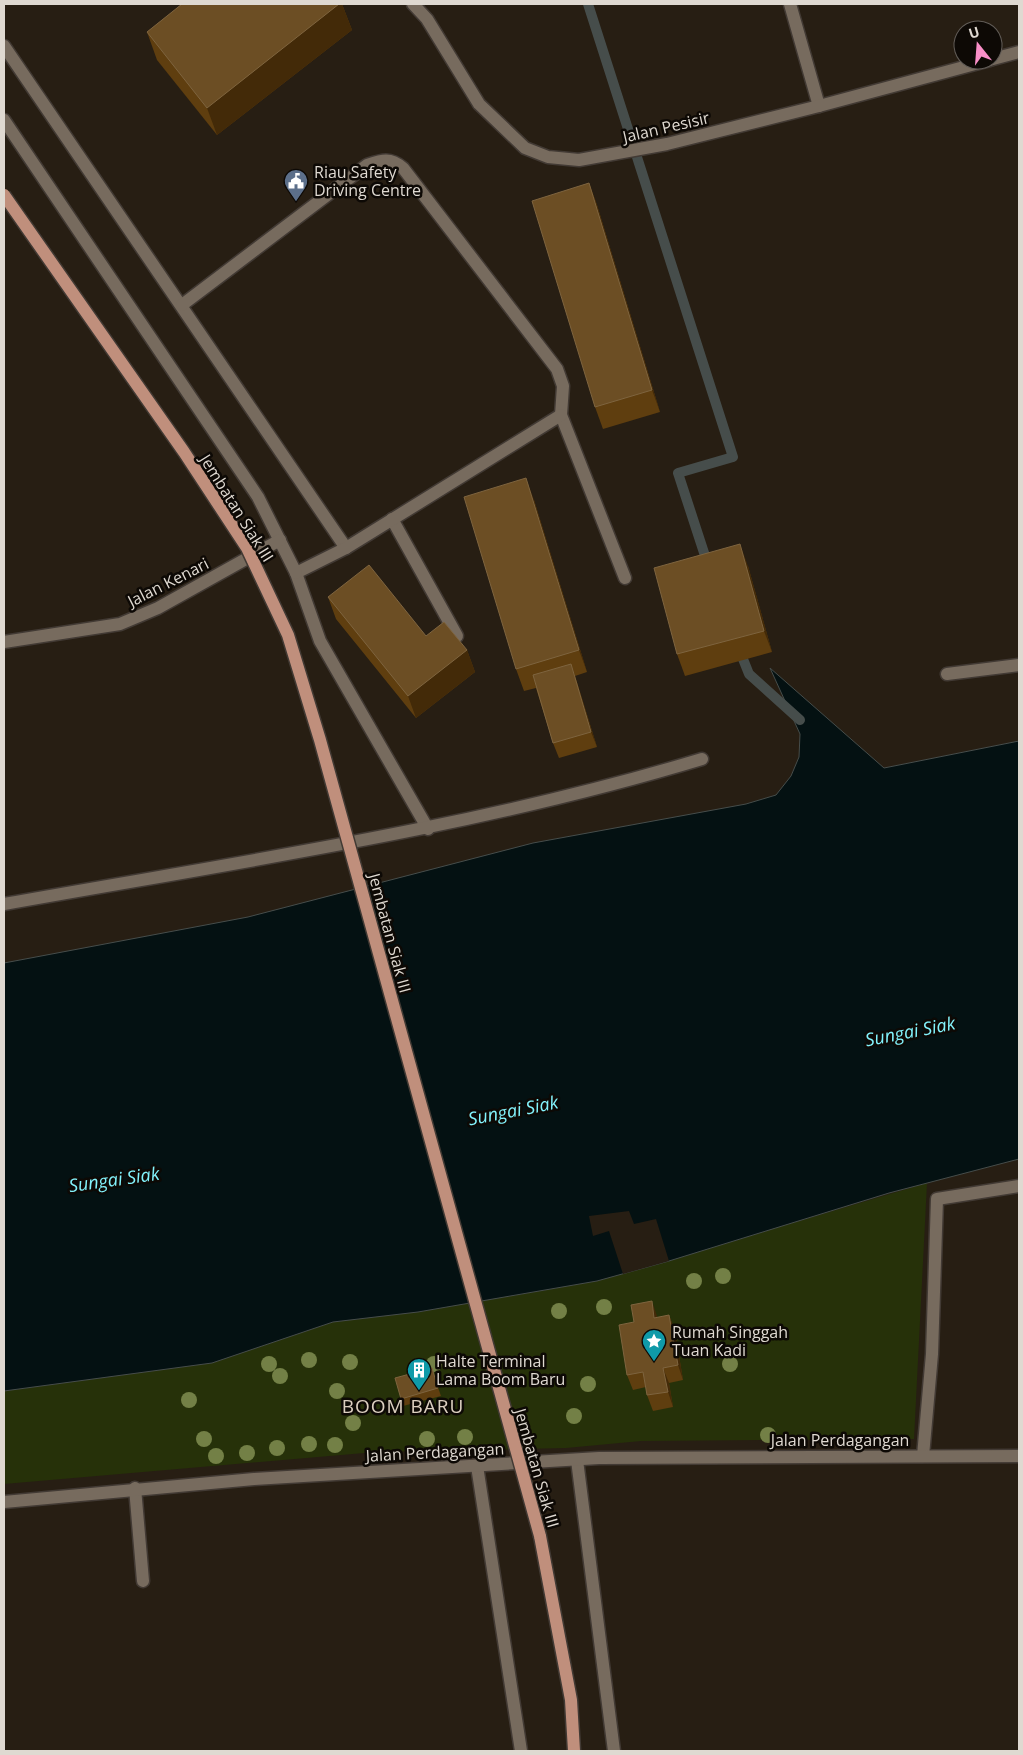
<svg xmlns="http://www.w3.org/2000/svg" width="1023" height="1755" viewBox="0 0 1023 1755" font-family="'Open Sans',sans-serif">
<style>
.green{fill:#263109}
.water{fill:#041112;stroke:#464d4b}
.pier{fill:#271e13}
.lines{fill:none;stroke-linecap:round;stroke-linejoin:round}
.stream{stroke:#464d4b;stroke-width:10}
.service-casing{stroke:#423a34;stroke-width:15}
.minor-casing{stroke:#423a34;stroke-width:15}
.tertiary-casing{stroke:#423a34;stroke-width:15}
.primary-casing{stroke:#423a34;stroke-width:15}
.service{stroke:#776b5e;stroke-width:12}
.minor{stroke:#776b5e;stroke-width:12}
.tertiary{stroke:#776b5e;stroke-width:12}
.primary{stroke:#c08f7c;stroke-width:12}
.primary-bridge-casing{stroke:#423a34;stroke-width:15;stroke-linecap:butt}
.primary-bridge{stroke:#c08f7c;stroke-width:12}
.tree{fill:#738046}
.wall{fill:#5f3e0f}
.shaded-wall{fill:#432a08}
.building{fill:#6c4e24;stroke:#7e643f}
.labels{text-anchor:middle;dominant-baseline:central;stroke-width:5;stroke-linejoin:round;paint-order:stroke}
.street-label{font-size:16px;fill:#dfd9d1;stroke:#0d0905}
.poi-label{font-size:16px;fill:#dfd9d1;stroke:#0d0905;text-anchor:start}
.water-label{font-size:18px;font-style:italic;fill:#83f3fc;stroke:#0d0905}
.quarter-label{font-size:19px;letter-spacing:1px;fill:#dccfc0;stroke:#0d0905}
</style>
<rect width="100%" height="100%" fill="#271e13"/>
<!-- green -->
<polygon class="green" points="927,1183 914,1439 641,1441 566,1448 376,1452 4,1484 4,1391 212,1363 333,1322 418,1312 597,1281"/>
<!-- water -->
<polygon class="water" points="770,668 884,768 1019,741 1019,1159 889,1193 669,1261 597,1281 418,1312 333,1322 212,1363 4,1391 4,963 248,917 533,843 746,804 776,795 791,776 799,757 800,734"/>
<!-- pier -->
<polygon class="pier" points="629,1211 634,1224 656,1219 669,1261 623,1274 609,1231 593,1236 589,1216"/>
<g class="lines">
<!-- stream -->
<g class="stream">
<polyline points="588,4 733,457 678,473 708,565"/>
<polyline points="739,649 749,674 800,720"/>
</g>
<!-- service casing -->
<g class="service-casing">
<g id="service">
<polyline points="4,46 346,548"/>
<path d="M182 305 367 165C382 160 390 157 403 168L557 369 563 386 561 415 625 578"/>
<polyline points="392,519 457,636"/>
<polyline points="428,829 320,641 296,573 346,548 561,415"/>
<polyline points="923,1456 932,1354 937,1199 1019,1186"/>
<polyline points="135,1488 143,1581"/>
</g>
</g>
<!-- minor casing -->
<g class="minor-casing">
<g id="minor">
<polyline points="790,4 819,106"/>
<polyline points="4,120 258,497 296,573"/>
<polyline points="4,642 120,624 158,608 280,540"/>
<polyline points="947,674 1019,665"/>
<path d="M4 904C238 862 474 828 702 759"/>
<polyline points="577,1460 614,1751"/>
<polyline points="477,1466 521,1751"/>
</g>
</g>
<!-- tertiary casing -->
<g class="tertiary-casing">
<g id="tertiary">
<polyline points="413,4 427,19 479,104 525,148 548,157 579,160 667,144 819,106 990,60"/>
<polyline points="993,59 1019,52"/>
<polyline points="4,1502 254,1479 599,1458 1019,1456"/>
</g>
</g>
<!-- primary casing -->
<g class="primary-casing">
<polyline id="primary" points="540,1536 571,1700 574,1751"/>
</g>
<!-- service -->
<use href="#service" class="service"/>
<!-- minor -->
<use href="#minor" class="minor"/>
<!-- tertiary -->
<use href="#tertiary" class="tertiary"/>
<!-- primary -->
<use href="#primary" class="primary"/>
<!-- primary-bridge casing -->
<g class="primary-bridge-casing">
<polyline id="primary-bridge" points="4,195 184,452 247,548 288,635 320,740 540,1536"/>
</g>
<!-- primary-bridge -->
<use href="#primary-bridge" class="primary-bridge"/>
</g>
<!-- trees -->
<g class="tree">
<circle cx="723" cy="1276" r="8"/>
<circle cx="694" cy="1281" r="8"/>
<circle cx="604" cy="1307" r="8"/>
<circle cx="559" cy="1311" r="8"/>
<circle cx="309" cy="1360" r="8"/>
<circle cx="350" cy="1362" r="8"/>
<circle cx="269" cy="1364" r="8"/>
<circle cx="434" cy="1364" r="8"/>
<circle cx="730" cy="1364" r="8"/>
<circle cx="280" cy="1376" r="8"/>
<circle cx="588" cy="1384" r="8"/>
<circle cx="337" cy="1391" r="8"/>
<circle cx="189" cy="1400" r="8"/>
<circle cx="574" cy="1416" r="8"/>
<circle cx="353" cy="1423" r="8"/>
<circle cx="768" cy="1435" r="8"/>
<circle cx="465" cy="1437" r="8"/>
<circle cx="204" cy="1439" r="8"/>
<circle cx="427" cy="1439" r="8"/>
<circle cx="309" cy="1444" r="8"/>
<circle cx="335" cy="1445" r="8"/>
<circle cx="277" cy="1448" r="8"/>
<circle cx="247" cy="1453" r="8"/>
<circle cx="216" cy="1456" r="8"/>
</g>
<!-- wall -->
<g class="wall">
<polygon points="182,4 342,4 352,30 217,135 157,60 147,32"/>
<polygon points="589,183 597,205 660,412 603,429 595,407"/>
<polygon points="534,500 587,672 575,676 597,747 559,758 553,743 536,688 524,691 516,669"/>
<polygon points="748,566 772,652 685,676 677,654"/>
<polygon points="328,597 426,636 467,650 475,672 416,718 336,619"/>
<polygon points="669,1315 675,1331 683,1380 669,1383 673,1407 653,1411 647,1395 646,1387 633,1390 627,1375 657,1318"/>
<polygon points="434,1376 441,1396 403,1406 401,1399"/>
</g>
<!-- shaded-wall -->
<g class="shaded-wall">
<polygon points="339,4 342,4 352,30 217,135 207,108"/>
<polygon points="589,183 597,205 660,412 652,390"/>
<polygon points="526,478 534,500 587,672 579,650"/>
<polygon points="740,544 748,566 772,652 764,631"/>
<polygon points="467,650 475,672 416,718 408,696"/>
<polygon points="571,664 576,679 597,747 591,732"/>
<polygon points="652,1301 657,1316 660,1333 654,1318"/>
<polygon points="669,1315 675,1331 683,1380 678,1365"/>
<polygon points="663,1368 669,1383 673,1407 668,1392"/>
</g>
<!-- building -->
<g class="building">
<polygon points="182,4 339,4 207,108 147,32"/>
<polygon points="589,183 652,390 595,407 532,201"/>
<polygon points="526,478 579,650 516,669 464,497"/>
<polygon points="740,544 764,631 677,654 654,568"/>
<polygon points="369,565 426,636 444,622 467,650 408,696 328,597"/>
<polygon points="571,664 591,732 553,743 533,675"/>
<polygon points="652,1301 654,1318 669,1315 678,1365 663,1368 668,1392 647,1395 643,1372 627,1375 619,1325 634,1322 631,1305"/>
<polygon points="432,1368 438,1388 401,1399 395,1378"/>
</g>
<!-- icons -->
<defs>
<g id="civic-pin" transform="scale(1.25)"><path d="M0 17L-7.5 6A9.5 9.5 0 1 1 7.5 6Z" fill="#5c6f8a" stroke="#0d0905"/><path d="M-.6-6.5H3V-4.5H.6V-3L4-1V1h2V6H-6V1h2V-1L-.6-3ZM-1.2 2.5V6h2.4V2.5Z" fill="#fff"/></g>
<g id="sight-pin" transform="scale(1.25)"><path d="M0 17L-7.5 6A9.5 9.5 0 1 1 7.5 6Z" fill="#0f9aa8" stroke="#0d0905"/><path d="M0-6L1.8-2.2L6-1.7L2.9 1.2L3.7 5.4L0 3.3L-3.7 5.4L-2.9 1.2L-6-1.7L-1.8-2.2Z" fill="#fff"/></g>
<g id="building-pin" transform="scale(1.25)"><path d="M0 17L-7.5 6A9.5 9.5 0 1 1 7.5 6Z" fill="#0f9aa8" stroke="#0d0905"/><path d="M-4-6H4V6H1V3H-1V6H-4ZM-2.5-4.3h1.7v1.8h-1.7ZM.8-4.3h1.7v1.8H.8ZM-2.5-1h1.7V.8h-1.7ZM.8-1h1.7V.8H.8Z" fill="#fff"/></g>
</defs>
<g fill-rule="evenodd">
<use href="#civic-pin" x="296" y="181"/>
<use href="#sight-pin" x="654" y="1341"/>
<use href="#building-pin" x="419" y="1370"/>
</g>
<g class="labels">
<!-- street labels -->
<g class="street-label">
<text transform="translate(666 127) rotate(-13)">Jalan Pesisir</text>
<text transform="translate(237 508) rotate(58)">Jembatan Siak III</text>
<text transform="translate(168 582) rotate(-27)">Jalan Kenari</text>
<text transform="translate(390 933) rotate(75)">Jembatan Siak III</text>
<text x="840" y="1440">Jalan Perdagangan</text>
<text transform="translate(435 1452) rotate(-3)">Jalan Perdagangan</text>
<text transform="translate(537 1468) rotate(74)">Jembatan Siak III</text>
</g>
<!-- poi labels -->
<g class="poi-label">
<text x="314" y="172">Riau Safety<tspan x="314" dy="18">Driving Centre</tspan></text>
<text x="672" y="1332">Rumah Singgah<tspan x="672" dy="18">Tuan Kadi</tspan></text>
<text x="436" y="1361">Halte Terminal<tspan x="436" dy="18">Lama Boom Baru</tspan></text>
</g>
<!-- water labels -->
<g class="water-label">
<text transform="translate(910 1031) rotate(-11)">Sungai Siak</text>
<text transform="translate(513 1110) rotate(-11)">Sungai Siak</text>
<text transform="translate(114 1179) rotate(-8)">Sungai Siak</text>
</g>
<!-- quarter labels -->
<g class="quarter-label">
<text x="403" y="1406">BOOM BARU</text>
</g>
</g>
<!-- border -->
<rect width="1023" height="1755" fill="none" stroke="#dfd9d1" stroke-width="10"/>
<!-- north arrow -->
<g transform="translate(978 45) rotate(343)"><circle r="24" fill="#0d0905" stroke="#615c57"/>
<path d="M0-4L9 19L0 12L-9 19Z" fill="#f98fc8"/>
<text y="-8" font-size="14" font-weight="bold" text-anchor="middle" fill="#dfd9d1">U</text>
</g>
</svg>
